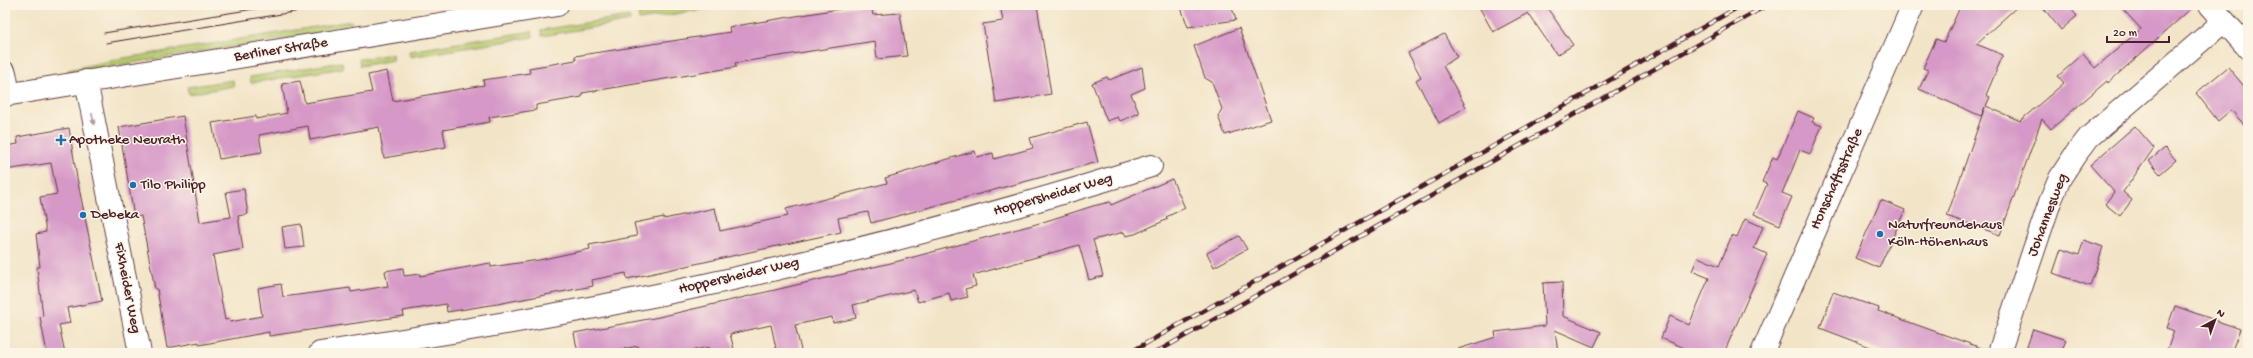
<svg xmlns="http://www.w3.org/2000/svg" width="2253" height="358" viewBox="0 0 2253 358" font-family="'Gochi Hand',sans-serif">
<style>
.green{fill:#b4c86c;stroke:#7f744c}
.building{fill:#d698c7}
.lines{fill:none;stroke-linecap:round;stroke-linejoin:round}
.street-casing{stroke:#633d42;stroke-width:24}
.secondary-casing{stroke:#633d42;stroke-width:24}
.street{stroke:#fff;stroke-width:22}
.secondary{stroke:#fff;stroke-width:22}
.tram{stroke:#4a1f2b;stroke-width:1}
.rail-casing{stroke:#4a1f2b;stroke-width:4.5}
.rail{stroke:#fcf5e5;stroke-width:3;stroke-dasharray:9;stroke-linecap:butt}
.oneway{fill:#ae9aa0}
.poi-dot{fill:#1f6fb2;stroke:#fcf5e5;stroke-width:1.5}
.labels{text-anchor:middle;dominant-baseline:central;stroke-width:3;stroke-linejoin:round;paint-order:stroke}
.street-label{font-size:15px;fill:#4a1f2b;stroke:#fcf5e5}
.poi-label{font-size:15px;fill:#4a1f2b;stroke:#fcf5e5;text-anchor:start}
</style>
<rect width="100%" height="100%" fill="#fcf5e5"/>
<filter id="ink" filterUnits="userSpaceOnUse"><feTurbulence type="fractalNoise" baseFrequency=".025" numOctaves="2"/><feDisplacementMap in="SourceGraphic" scale="8" xChannelSelector="R" yChannelSelector="G"/><feConvolveMatrix kernelMatrix="1 2 1 2 8 2 1 2 1" color-interpolation-filters="sRGB"/></filter>
<filter id="wash" filterUnits="userSpaceOnUse"><feTurbulence type="fractalNoise" baseFrequency=".012" numOctaves="4" result="noise"/><feDisplacementMap in="SourceGraphic" scale="16" xChannelSelector="R" yChannelSelector="G"/><feGaussianBlur stdDeviation="0.9" result="paint"/><feColorMatrix in="noise" values="0 0 0 0 0 0 0 0 0 0 0 0 0 0 0 0 0 1.4 0 .05"/><feComposite in="paint" operator="in"/></filter>
<g filter="url(#wash)">
<rect width="100%" height="100%" fill="#f2e4c7"/>
<!-- green -->
<g class="green">
<polygon points="695,5 729,5 639,20 638,14"/>
<polygon points="629,16 630,21 542,36 541,30"/>
<polygon points="351,21 352,28 68,73 68,70 118,59"/>
<polygon points="532,31 533,37 410,57 409,51"/>
<polygon points="392,54 393,60 360,66 359,59"/>
<polygon points="342,62 343,68 251,83 250,77"/>
<polygon points="233,80 234,86 189,94 187,87"/>
</g>
<g id="blocks">
<!-- building -->
<g class="building">
<polygon points="863,5 871,5 873,15 900,13 907,56 877,59 875,41 735,63 736,67 582,93 582,97 536,105 536,110 489,117 490,122 443,130 446,147 384,158 379,127 310,140 308,126 259,135 262,152 219,159 212,123 256,116 256,119 287,113 282,84 300,81 305,103 372,92 368,75 387,71 393,101 484,85 483,80 530,73 529,68 576,60 575,56 730,32 729,27"/>
<polygon points="1000,5 1037,5 1051,94 996,103 983,24 1003,21"/>
<polygon points="1180,5 1231,5 1236,20 1188,27"/>
<polygon points="1478,5 1545,5 1573,45 1557,55 1528,13 1493,32"/>
<polygon points="1961,5 2019,5 1976,44 2003,55 1986,95 1990,97 1986,106 2020,121 2064,83 2058,76 2083,54 2095,68 2141,29 2119,5 2195,5 2108,83 2107,81 2051,129 2042,119 2000,235 1947,216 1985,107 1981,116 1919,89 1928,70 1923,68 1936,39 1944,42"/>
<polygon points="2041,5 2068,5 2077,16 2061,30"/>
<polygon points="1239,28 1271,120 1225,135 1218,116 1222,109 1212,82 1205,78 1194,46"/>
<polygon points="1444,34 1457,57 1443,66 1466,107 1439,123 1416,80 1421,77 1408,53"/>
<polygon points="1142,67 1145,88 1131,94 1139,113 1120,121 1118,117 1107,121 1092,83 1107,77 1109,80"/>
<polygon points="2228,67 2248,91 2248,129 2231,110 2218,121 2196,93"/>
<polygon points="1798,111 1814,118 1812,122 1822,126 1810,154 1800,150 1792,170 1782,193 1792,197 1780,225 1754,214 1767,184 1762,182 1773,157 1777,159"/>
<polygon points="183,116 200,222 231,217 226,192 244,189 248,214 238,216 243,249 213,255 225,320 229,319 230,322 262,316 258,288 281,284 283,297 350,288 351,292 388,286 385,271 403,268 404,276 420,274 420,276 490,263 491,267 539,260 590,249 589,245 637,236 634,223 664,217 664,219 715,208 720,231 788,216 786,209 887,183 885,178 975,151 977,157 993,153 994,159 1033,148 1030,138 1087,122 1098,162 871,223 868,212 838,218 841,232 627,279 626,273 592,280 593,286 497,304 447,312 446,304 403,311 404,316 269,336 269,332 199,345 199,342 167,348 157,289 155,289 141,216 134,217 119,127"/>
<polygon points="2135,126 2154,148 2123,192 2132,200 2120,216 2105,204 2114,192 2090,165"/>
<polygon points="69,128 77,178 102,301 67,308 70,323 59,325 65,353 47,353 40,317 43,316 37,267 40,267 36,234 46,232 40,197 57,194 51,163 5,170 5,146 18,144 17,137"/>
<polygon points="2165,148 2176,160 2160,174 2149,161"/>
<polygon points="1172,179 1185,208 1166,217 1168,219 1135,234 1126,236 1124,232 1093,240 1103,276 1089,280 1079,245 973,275 976,286 965,289 968,297 951,301 949,293 918,302 914,290 853,305 856,318 833,323 832,317 795,325 801,350 789,353 777,353 771,325 730,334 735,353 710,353 708,347 680,353 640,353 638,346 600,353 578,353 574,333 659,317 895,262 1040,223 1093,206 1110,202 1111,205"/>
<polygon points="1881,200 1905,210 1879,268 1855,258"/>
<polygon points="1745,219 1763,227 1754,248 1767,254 1724,353 1696,353 1661,338 1670,316 1689,325 1709,278 1692,271 1698,257 1719,266 1732,235 1737,237"/>
<polygon points="301,224 304,247 285,249 282,227"/>
<polygon points="1239,236 1247,249 1214,267 1207,253"/>
<polygon points="2084,240 2103,247 2090,286 2053,273 2061,249 2079,255"/>
<polygon points="1562,282 1563,316 1601,332 1594,347 1555,330 1558,353 1459,353 1458,349 1496,337 1495,332 1545,326 1543,283"/>
<polygon points="1833,292 1879,308 1878,311 1987,350 1987,353 1886,353 1820,328"/>
<polygon points="2175,306 2240,329 2231,353 2166,353 2174,331 2167,328"/>
<polygon points="2033,329 2066,340 2061,353 2025,353"/>
</g>
</g>
</g>
<g filter="url(#ink)">
<use href="#blocks" fill-opacity="0" stroke="#633d42" stroke-width="1"/>
<g class="lines">
<!-- street casing -->
<g class="street-casing">
<g id="street">
<polyline points="2210,5 2248,48"/>
<polyline points="5,73 9,94"/>
<polyline points="86,81 140,353"/>
<path d="M320 353C444 334 569 314 691 288 846 255 1000 213 1151 166"/>
<polyline points="1762,353 1913,5"/>
<polyline points="1999,353 2050,202 2060,178 2075,155 2089,137 2224,21"/>
</g>
</g>
<!-- secondary casing -->
<g class="secondary-casing">
<polyline id="secondary" points="5,95 557,5"/>
</g>
<!-- street -->
<use href="#street" class="street"/>
<!-- secondary -->
<use href="#secondary" class="secondary"/>
<!-- tram -->
<g class="tram">
<polyline points="104,33 279,5"/>
<polyline points="106,43 336,5"/>
</g>
<!-- rail casing -->
<g class="rail-casing">
<g id="rail">
<polyline points="1129,353 1742,5"/>
<polyline points="1155,353 1767,5"/>
</g>
</g>
<!-- rail -->
<use href="#rail" class="rail"/>
</g>
<!-- one-way arrows -->
<defs><path id="oneway-solid" d="M-6-.8H1V-3.2L6.5 0L1 3.2V.8H-6Z"/></defs>
<use class="oneway" href="#oneway-solid" transform="translate(93 119) rotate(79)"/>
</g>
<!-- markers -->
<g class="poi-dot">
<path d="M59 134h4v4h4v4h-4v4h-4v-4h-4v-4h4z"/>
<circle cx="133" cy="185" r="4"/>
<circle cx="83" cy="215" r="4"/>
<circle cx="1880" cy="234" r="4"/>
</g>
<g class="labels">
<!-- street labels -->
<g class="street-label">
<text transform="translate(281 50) rotate(-9)">Berliner Straße</text>
<text transform="translate(1837 179) rotate(-66)">Honschaftsstraße</text>
<text transform="translate(1053 195) rotate(-16)">Hoppersheider Weg</text>
<text transform="translate(2048 215) rotate(-69)">Johannesweg</text>
<text transform="translate(739 276) rotate(-13)">Hoppersheider Weg</text>
<text transform="translate(127 288) rotate(79)">Fixheider Weg</text>
</g>
<!-- poi labels -->
<g class="poi-label">
<text x="69" y="140">Apotheke Neurath</text>
<text x="141" y="185">Tilo Philipp</text>
<text x="91" y="215">Debeka</text>
<text x="1888" y="225">Naturfreundehaus<tspan x="1888" dy="17">Köln-Höhenhaus</tspan></text>
</g>
</g>
<!-- margin -->
<rect width="2253" height="358" fill="none" stroke="#fcf5e5" stroke-width="20"/>
<!-- north arrow -->
<g transform="translate(2215 320) rotate(41)" stroke="#fcf5e5" stroke-width="3" paint-order="stroke">
<path d="M0-3L7 15L0 10L-7 15Z" fill="#4a1f2b"/>
<text y="-6" font-size="11" font-weight="bold" text-anchor="middle" fill="#4a1f2b">N</text>
</g>
<!-- scale -->
<path d="M2107 36v6h62v-6" fill="none" stroke="#4a1f2b" stroke-width="2"/>
<text x="2113" y="36" font-size="12" fill="#4a1f2b" stroke="#fcf5e5" stroke-width="3" paint-order="stroke">20 m</text>
</svg>
